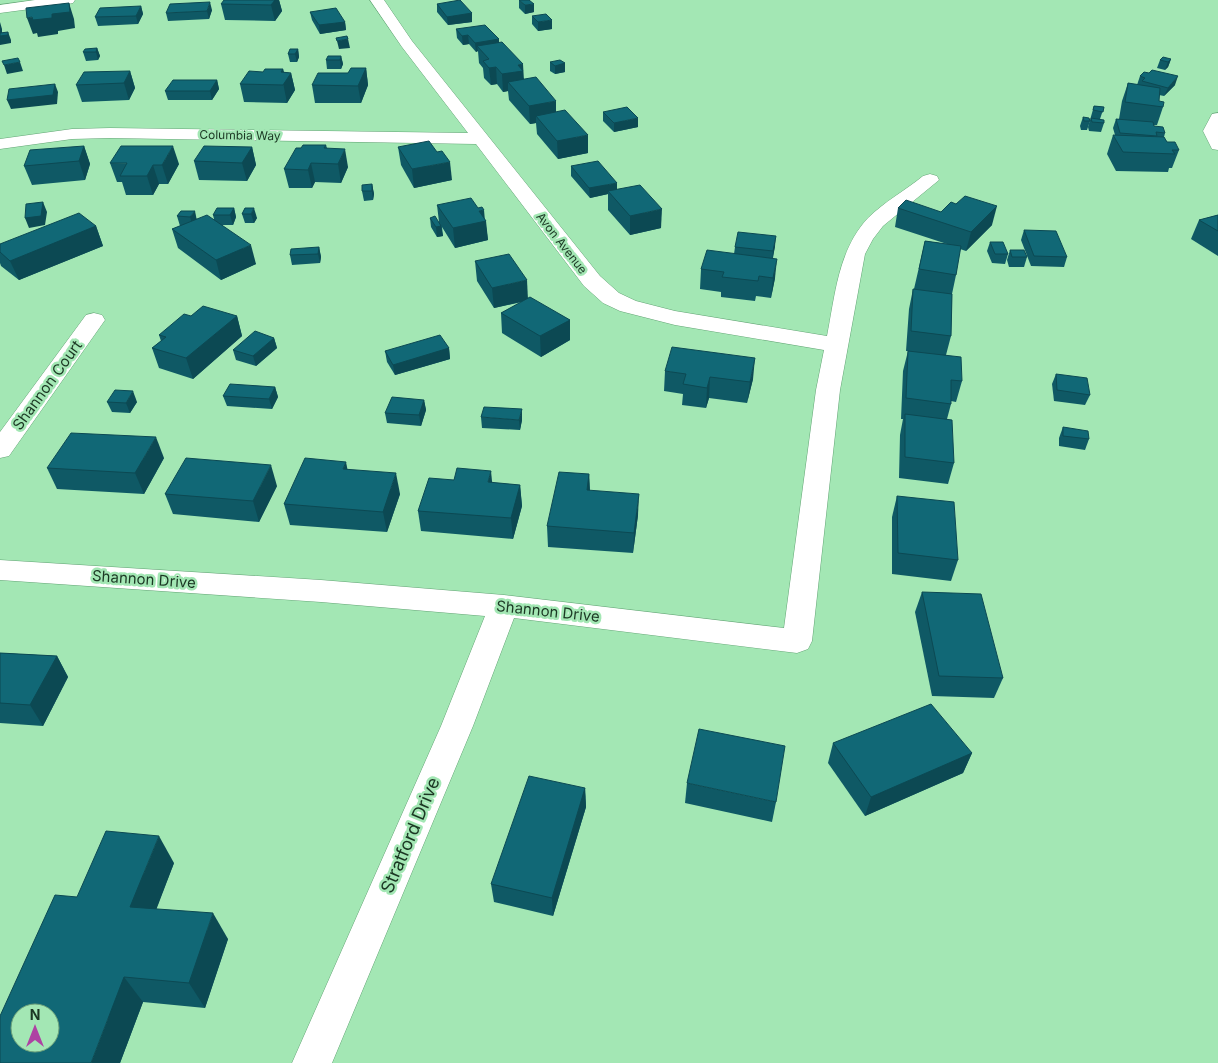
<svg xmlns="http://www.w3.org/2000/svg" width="1218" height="1063" viewBox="0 0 1218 1063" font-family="Inter,sans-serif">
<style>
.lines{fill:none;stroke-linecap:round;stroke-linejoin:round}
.minor-casing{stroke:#63a475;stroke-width:1}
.minor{fill:#fff;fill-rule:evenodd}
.wall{fill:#0f5965}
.shaded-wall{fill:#0c4953}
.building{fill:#116876;stroke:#0c4953;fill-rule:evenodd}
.labels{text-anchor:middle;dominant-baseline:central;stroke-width:5;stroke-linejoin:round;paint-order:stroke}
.far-street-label{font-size:12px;fill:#1b3723;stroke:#a3e7b4}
.street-label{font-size:15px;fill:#1b3723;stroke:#a3e7b4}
.near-street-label{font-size:18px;fill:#1b3723;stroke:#a3e7b4}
</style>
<rect width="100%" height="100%" fill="#a3e7b4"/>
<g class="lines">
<!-- minor casing -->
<g class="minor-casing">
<g id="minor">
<polygon points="35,0 75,0 73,3 68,4 0,13 0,5"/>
<path d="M370 0H384L412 41 600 276 619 293 636 301 675 311 827 336C835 296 838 250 868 218 884 202 906 190 923 176L930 174 937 176 939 180 883 226 873 239 865 254 840 390 812 641 808 649 797 653 514 618 473 726 332 1063H292L441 726 485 616 321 602 0 580V560L321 580 504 595 784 628 816 390 824 350 675 325 620 311 603 303 584 286 476 144 110 138 72 139 0 149V139L72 129 110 128 468 133 402 47Z"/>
<polygon points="1218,113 1218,150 1212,149 1203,131 1212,114"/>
<polygon points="94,313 102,315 105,320 9,456 0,458 0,432 86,315"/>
</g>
</g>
<!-- minor -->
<use href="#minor" class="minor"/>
</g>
<!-- wall -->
<g class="wall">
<polygon points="279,0 282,11 275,21 225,20 221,4"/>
<polygon points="519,0 534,12 525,14 519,8"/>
<polygon points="437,4 472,13 472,22 448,25 437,12"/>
<polygon points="141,6 143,14 138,24 98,26 95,17"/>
<polygon points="212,10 209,19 168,21 166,13"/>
<polygon points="310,12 345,22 346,30 320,34 312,20"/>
<polygon points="532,16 552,29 538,31 532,24"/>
<polygon points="456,29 499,39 499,42 524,79 556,112 588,153 558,159 537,134 536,123 530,124 509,100 508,91 503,92 497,84 491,85 484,78 483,68 479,63 478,51 476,52 469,44 463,45 457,38"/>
<polygon points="97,48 100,56 98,60 86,61 83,52"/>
<polygon points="298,49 299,57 297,62 290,62 288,54"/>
<polygon points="341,56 343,64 341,69 327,69 326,60"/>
<polygon points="1171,59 1168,67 1165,70 1157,68 1160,60"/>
<polygon points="550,62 565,63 565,72 555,74 550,71"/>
<polygon points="366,68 368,85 361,103 315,103 312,85"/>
<polygon points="283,69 284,72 291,73 295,90 287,103 244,102 240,84 263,72"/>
<polygon points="130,71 135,88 129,100 82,102 76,85"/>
<polygon points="1140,76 1175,85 1164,96 1159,95 1159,101 1163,107 1157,125 1154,125 1154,126 1165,133 1164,137 1167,142 1179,150 1172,168 1169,168 1168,172 1116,171 1107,154 1113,135 1115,135 1113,128 1116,119 1119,119 1122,101 1128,83 1137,85"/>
<polygon points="217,80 219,89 212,100 168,100 165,91"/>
<polygon points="1094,106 1104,107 1100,119 1104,123 1101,132 1089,131 1088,127"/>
<polygon points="603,112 638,127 614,132 603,121"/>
<polygon points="1083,117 1090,121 1087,130 1081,130 1080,126"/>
<polygon points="326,145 327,148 348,167 341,183 315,182 312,188 289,188 284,169 301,148"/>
<polygon points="84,146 90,164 85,180 32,185 24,166"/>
<polygon points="252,147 256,165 247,181 199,180 194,161"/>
<polygon points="398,147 452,180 414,188 401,165"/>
<polygon points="110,163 179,164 168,184 159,184 153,195 126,195 122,182 117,182"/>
<polygon points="571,166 617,190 661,228 630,235 608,210 608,194 590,198 571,176"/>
<polygon points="372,184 374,194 373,200 364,201 362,191"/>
<polygon points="437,205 485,219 488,240 455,248 442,227 443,236 437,237 431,227 430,218 439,222"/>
<polygon points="234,208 236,217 233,225 222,225 256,264 221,280 178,248 172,229 180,226 177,216 181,211 197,219 214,219 213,215"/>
<polygon points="245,208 257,218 254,223 245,223 242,214"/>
<polygon points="898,208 941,212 992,225 966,251 960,249 956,275 952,294 951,336 946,355 962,381 956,402 951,401 951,404 947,419 954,463 948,484 899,478 900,435 903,419 901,419 903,371 908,351 906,351 909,309 913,289 914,289 925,241 947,244 895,227"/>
<polygon points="1218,215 1218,256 1191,239 1199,220"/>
<polygon points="96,226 103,246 19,280 1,266 0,263 0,244"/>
<polygon points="1024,230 1067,257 1064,267 1031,266 1021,240"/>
<polygon points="990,242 1008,254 1005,264 992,263 987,251"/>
<polygon points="775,246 773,258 775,278 771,298 756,296 755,301 721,297 721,292 700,289 701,269 734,254 735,247"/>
<polygon points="319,247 321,257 320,263 292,265 290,255"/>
<polygon points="1010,250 1027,257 1024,267 1009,267 1007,260"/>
<polygon points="475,261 528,298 570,320 570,340 541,357 502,333 501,313 522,302 494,308 477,281"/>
<polygon points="191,316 237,316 242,336 193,379 159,368 152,348 161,341 159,335"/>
<polygon points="274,338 277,348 256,366 236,360 233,350"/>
<polygon points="449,348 450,359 395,375 387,362 385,351"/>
<polygon points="665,371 753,379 747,403 709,398 706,408 682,405 683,394 664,391"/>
<polygon points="1056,374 1090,395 1085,405 1054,401 1052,384"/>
<polygon points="275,387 278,397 272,409 227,406 223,396"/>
<polygon points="424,400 426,410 421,426 387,423 385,413"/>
<polygon points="107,402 137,402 130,413 112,412"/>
<polygon points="481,417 522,420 520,430 482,428"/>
<polygon points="1063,427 1089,439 1085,450 1059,446 1059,438"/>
<polygon points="164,458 144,494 57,489 47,468"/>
<polygon points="347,469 400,494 387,532 290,525 284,504"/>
<polygon points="589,474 590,491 638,515 633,553 548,547 547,526"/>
<polygon points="492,483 520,485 522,506 513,539 421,531 418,511"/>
<polygon points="277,486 259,522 173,514 165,494"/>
<polygon points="897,496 958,560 951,581 892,574 892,517"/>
<polygon points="922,592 1003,678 994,698 932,696 915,612"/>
<polygon points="0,653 57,656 68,677 43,726 0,723"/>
<polygon points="833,743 972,753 963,773 865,816 828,763"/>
<polygon points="687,783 776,802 772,822 685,803"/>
<polygon points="585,788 586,807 553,916 494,902 491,884"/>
<polygon points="174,863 156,909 228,939 205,1008 143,1002 120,1063 77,897"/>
</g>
<!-- shaded-wall -->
<g class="shaded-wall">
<polygon points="275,0 279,0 282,11 275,21 271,5"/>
<polygon points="210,2 212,10 209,19 207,11"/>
<polygon points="69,3 74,19 75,28 58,31 58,34 38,37 37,33 33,34 27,18 52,14"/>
<polygon points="534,4 534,12 525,14 525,5"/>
<polygon points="141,6 143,14 138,24 136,16"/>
<polygon points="472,13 472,22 448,25 447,17"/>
<polygon points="552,20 552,29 538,31 538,22"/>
<polygon points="0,22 2,29 2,35 8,32 11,40 11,43 0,45"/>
<polygon points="345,22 346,30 320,34 319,25"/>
<polygon points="468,35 469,44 463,45 462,36"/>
<polygon points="348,39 350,48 339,49 337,41"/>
<polygon points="499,39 499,48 477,46 478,51 476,52 475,43"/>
<polygon points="97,48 100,56 98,60 96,52"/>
<polygon points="298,49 299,57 297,62 295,54"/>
<polygon points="341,56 343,64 341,69 340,60"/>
<polygon points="1171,59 1168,67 1165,70 1168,62"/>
<polygon points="20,62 23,71 7,74 4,65"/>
<polygon points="565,63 565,72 555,74 555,66"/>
<polygon points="523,64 524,81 508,82 508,91 503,92 502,74 518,65"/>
<polygon points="496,67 497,84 491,85 489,68"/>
<polygon points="366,68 368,85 361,103 358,86"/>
<polygon points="283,69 285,81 291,73 295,90 287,103 281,72"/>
<polygon points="130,71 135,88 129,100 124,83"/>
<polygon points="1178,76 1175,85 1164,96 1168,88"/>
<polygon points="217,80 219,89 212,100 210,91"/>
<polygon points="55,84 58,92 57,104 11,109 7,100"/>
<polygon points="556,101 556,119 536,116 536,123 530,124 529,106"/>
<polygon points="638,118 638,127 614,132 614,123"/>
<polygon points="588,135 588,153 558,159 557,141"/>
<polygon points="84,146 90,164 85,180 79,161"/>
<polygon points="173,146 179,164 168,184 162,165"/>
<polygon points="252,147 256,165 247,181 242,163"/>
<polygon points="345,149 348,167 341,183 338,164"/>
<polygon points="450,162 452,180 414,188 412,169"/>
<polygon points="311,163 315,182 312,188 308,170"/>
<polygon points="153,165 159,184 153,195 147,176"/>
<polygon points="617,183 617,193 608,191 608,194 590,198 589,188"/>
<polygon points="372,184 374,194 373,200 372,191"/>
<polygon points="43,202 47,212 45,225 29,228 25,218"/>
<polygon points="997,206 992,225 966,251 971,232"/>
<polygon points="234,208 236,217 233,225 230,215"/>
<polygon points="254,208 257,218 254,223 251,214"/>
<polygon points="662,209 661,228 630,235 630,216"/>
<polygon points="484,210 485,221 486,221 488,240 455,248 453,228 479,211"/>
<polygon points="195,211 197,221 193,227 190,217"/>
<polygon points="96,226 103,246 19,280 10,261"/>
<polygon points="441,226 443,236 437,237 436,227"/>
<polygon points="776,236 775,246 772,261 773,251"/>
<polygon points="251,245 256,264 221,280 216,260"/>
<polygon points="319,247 321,257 320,263 318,254"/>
<polygon points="777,259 775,278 771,298 773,278"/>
<polygon points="527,280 528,300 494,308 492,288"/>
<polygon points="237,316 242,336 193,379 186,358"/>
<polygon points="570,320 570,340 541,357 540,336"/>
<polygon points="274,338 277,348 256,366 253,356"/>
<polygon points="449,348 450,359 395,375 393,365"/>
<polygon points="755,358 753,379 747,403 750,382"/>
<polygon points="710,377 709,398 706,408 707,388"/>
<polygon points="275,387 278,397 272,409 269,399"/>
<polygon points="133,391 137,402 130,413 126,403"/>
<polygon points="424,400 426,410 421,426 419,415"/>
<polygon points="522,409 522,420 520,430 519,420"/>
<polygon points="156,437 164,458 144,494 135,473"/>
<polygon points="346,462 350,482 343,469"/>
<polygon points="271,465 277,486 259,522 253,501"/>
<polygon points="491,471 493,491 488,482"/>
<polygon points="396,473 400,494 387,532 383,512"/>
<polygon points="589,474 590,495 587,490"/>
<polygon points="520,485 522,506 513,539 511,518"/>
<polygon points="639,494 638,515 633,553 634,533"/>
<polygon points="57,656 68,677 43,726 30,705"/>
<polygon points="972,753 963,773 865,816 871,797"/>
<polygon points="585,788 586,807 553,916 552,898"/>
<polygon points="159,836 174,863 147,934 130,907"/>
<polygon points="213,913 228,939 205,1008 189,983"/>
<polygon points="124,977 143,1002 120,1063 91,1063"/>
</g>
<!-- building -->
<g class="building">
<polygon points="224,0 275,0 271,5 221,4"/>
<polygon points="460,0 472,13 447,17 437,4"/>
<polygon points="519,0 529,0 534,4 525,5"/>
<polygon points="210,2 207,11 166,13 170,4"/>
<polygon points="69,3 70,12 52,14 52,18 33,20 32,17 27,18 26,8"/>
<polygon points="141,6 136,16 95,17 100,8"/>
<polygon points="336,8 345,22 319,25 310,12"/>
<polygon points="546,14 552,20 538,22 532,16"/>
<polygon points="485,25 499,39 475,43 468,35 462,36 456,29"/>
<polygon points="8,32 8,35 0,36 0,33"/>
<polygon points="347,36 348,39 337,41 336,38"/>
<polygon points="502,42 523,64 518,65 523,71 502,74 496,67 489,68 483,61 489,59 477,46"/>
<polygon points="97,48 96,52 83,52 85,49"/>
<polygon points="290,49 298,49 295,54 288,54"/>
<polygon points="328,56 341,56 340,60 326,60"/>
<polygon points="1163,57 1171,59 1168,62 1160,60"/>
<polygon points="18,58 20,62 4,65 2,61"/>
<polygon points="560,60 565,63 555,66 550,62"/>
<polygon points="351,68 366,68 358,86 312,85 318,73 348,73"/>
<polygon points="265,69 283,69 281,72 291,73 283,85 240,84 249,71 263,72"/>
<polygon points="1152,70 1178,76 1168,88 1142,81 1145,78 1140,76 1144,72 1149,73"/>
<polygon points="130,71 124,83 76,85 84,72"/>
<polygon points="536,77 556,101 529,106 508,82"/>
<polygon points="173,80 217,80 210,91 165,91"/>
<polygon points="1128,83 1160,88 1159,101 1164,102 1163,107 1125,102"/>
<polygon points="55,84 53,95 7,100 9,89"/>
<polygon points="1094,106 1104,107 1103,112 1093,110"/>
<polygon points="627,107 638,118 614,123 603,112"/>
<polygon points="565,110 588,135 557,141 536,116"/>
<polygon points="1083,117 1089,118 1090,121 1084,121"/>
<polygon points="1091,118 1104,120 1104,123 1092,122"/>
<polygon points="1116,119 1153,122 1154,126 1163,127 1165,133 1156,132 1157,136 1120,133"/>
<polygon points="1113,135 1164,137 1167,142 1175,142 1179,150 1172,150 1175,154 1123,152"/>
<polygon points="429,141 437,152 442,151 450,162 412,169 398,147"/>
<polygon points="303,145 326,145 324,148 345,149 338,164 311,163 308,170 284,169 296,148 301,148"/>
<polygon points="84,146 79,161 24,166 30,150"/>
<polygon points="121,146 173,146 162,165 153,165 147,176 120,176 127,163 110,163"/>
<polygon points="204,146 252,147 242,163 194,161"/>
<polygon points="598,161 617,183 589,188 571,166"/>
<polygon points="372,184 372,191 362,191 362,185"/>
<polygon points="640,185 662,209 630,216 608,191"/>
<polygon points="965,196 997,206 971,232 898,208 906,200 941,212 951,202 956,204"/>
<polygon points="471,198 478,208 482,207 484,210 479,211 486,221 453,228 437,205"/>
<polygon points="43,202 41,216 25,218 26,204"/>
<polygon points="217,208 234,208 230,215 213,215"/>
<polygon points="245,208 254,208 251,214 242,214"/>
<polygon points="181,211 195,211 190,217 177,216"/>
<polygon points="79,213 96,226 10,261 0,252 0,244"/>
<polygon points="207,215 251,245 216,260 172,229"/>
<polygon points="1218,215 1218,231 1199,220"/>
<polygon points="435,216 441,226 436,227 430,218"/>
<polygon points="1024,230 1056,231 1067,257 1034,256"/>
<polygon points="738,232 776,236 773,251 735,247"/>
<polygon points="925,241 961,246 956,275 919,269"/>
<polygon points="990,242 1003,242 1008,254 995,254"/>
<polygon points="319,247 318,254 290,255 291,249"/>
<polygon points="707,250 777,259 773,278 759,276 758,281 722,277 724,272 701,269"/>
<polygon points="1010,250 1024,250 1027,257 1012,257"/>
<polygon points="509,254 527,280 492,288 475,261"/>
<polygon points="913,289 952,294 951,336 911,331"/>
<polygon points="530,297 570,320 540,336 501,313"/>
<polygon points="203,306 237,316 186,358 152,348 166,337 159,335 184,314 191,316"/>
<polygon points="255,331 274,338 253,356 233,350"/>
<polygon points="440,335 449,348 393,365 385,351"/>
<polygon points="672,347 755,358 750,382 710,377 707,388 683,384 686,374 665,371"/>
<polygon points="908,351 961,357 962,381 951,380 951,404 906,398"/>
<polygon points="1056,374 1087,378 1090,395 1057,390"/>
<polygon points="230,384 275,387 269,399 223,396"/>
<polygon points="115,390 133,391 126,403 107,402"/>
<polygon points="392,397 424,400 419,415 385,413"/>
<polygon points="484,407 522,409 519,420 481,417"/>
<polygon points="905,414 952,420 954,463 905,457"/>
<polygon points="1063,427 1088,431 1089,439 1063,436"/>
<polygon points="71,433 156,437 135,473 47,468"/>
<polygon points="186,458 271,465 253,501 165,494"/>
<polygon points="305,458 346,462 343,469 396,473 383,512 284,504"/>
<polygon points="457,468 491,471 488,482 520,485 511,518 418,511 429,478 454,480"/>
<polygon points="559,472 589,474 587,490 639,494 634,533 547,526"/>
<polygon points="897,496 954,502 958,560 898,553"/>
<polygon points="922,592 981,594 1003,678 939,676"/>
<polygon points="0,653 57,656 30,705 0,703"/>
<polygon points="931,704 972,753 871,797 833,743"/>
<polygon points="699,729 785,746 776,802 687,783"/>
<polygon points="529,776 585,788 552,898 491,884"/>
<path d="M106 831 159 836 130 907 213 913 189 983 124 977 91 1063H0V1016L55 895 77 897ZM20 1013H50V1043H20Z"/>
</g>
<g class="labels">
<!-- far-street labels -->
<g class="far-street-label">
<text transform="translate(240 135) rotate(1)">Columbia Way</text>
<text transform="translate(562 243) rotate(52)">Avon Avenue</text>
</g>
<!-- street labels -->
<g class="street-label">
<text transform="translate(47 385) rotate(-54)">Shannon Court</text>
<text transform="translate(144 579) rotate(4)">Shannon Drive</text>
<text transform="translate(548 611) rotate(6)">Shannon Drive</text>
</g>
<!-- near-street labels -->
<g class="near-street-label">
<text transform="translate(410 835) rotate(-67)">Stratford Drive</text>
</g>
</g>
<!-- north arrow -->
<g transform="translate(35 1028)"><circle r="24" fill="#a3e7b4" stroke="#6da17a"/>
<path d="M0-4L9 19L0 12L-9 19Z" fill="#ae42a3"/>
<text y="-8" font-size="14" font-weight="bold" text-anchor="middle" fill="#1b3723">N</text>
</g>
</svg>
